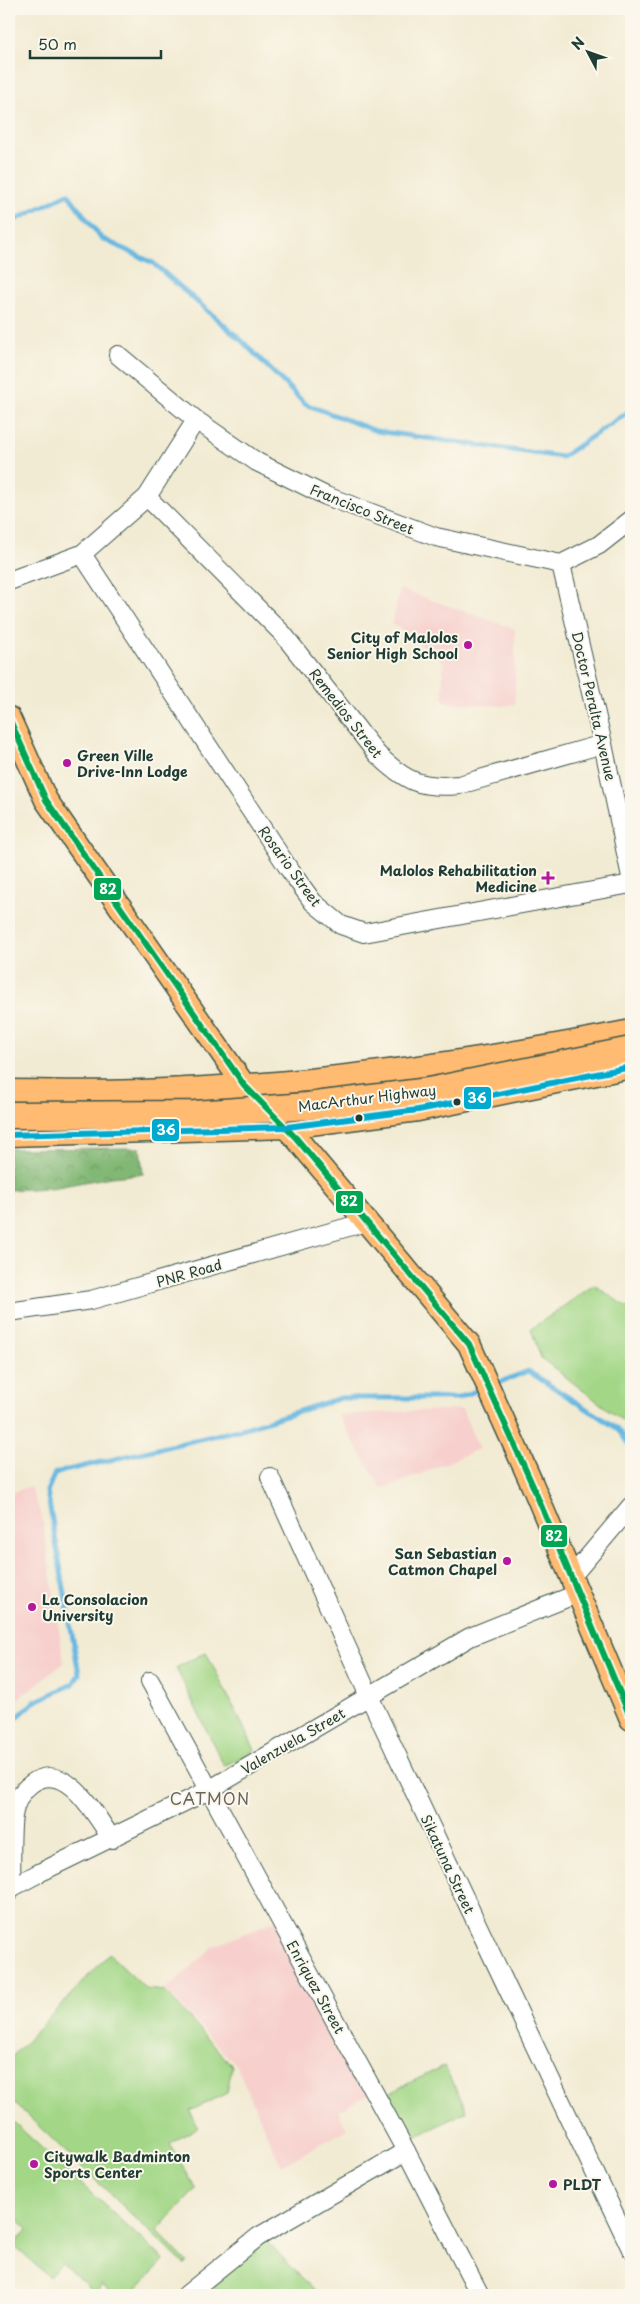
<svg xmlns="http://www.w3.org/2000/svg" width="640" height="2304" viewBox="0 0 640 2304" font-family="'Playpen Sans',sans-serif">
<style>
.built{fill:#f7d0cd}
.green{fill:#a3d787;stroke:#618a5e}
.forest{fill:url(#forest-crowns);stroke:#507a54}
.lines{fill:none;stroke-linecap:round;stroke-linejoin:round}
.stream{stroke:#66b7e1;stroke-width:5}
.minor-casing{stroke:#3f574c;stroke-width:20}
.major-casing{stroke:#3f574c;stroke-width:25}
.minor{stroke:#fff;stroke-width:18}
.major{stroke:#febb71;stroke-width:22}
.highway-bridge-casing{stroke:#3f574c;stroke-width:29;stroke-linecap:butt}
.highway-bridge{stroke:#febb71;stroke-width:26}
.bus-1-casing{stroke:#fbf7ec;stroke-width:10}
.bus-2-casing{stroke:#fbf7ec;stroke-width:10}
.bus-1{stroke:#00a651;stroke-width:6}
.bus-2{stroke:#00a9ce;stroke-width:6}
.poi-dot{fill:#b5179e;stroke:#fbf7ec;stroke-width:2}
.bus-dot{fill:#1f3d34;stroke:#fbf7ec;stroke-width:2}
.labels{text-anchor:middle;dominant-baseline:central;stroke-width:4;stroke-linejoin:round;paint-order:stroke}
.street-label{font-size:14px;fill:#1f3d34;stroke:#fbf7ec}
.poi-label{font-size:14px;font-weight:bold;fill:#1f3d34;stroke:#fbf7ec;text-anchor:start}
.quarter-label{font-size:16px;letter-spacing:1px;fill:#6a655e;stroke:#fbf7ec}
.line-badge{stroke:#fbf7ec;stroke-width:2}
.badge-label{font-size:14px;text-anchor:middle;font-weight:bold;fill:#fff}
</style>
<defs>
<pattern id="forest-crowns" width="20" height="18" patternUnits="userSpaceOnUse" patternTransform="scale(1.25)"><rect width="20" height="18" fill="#82b874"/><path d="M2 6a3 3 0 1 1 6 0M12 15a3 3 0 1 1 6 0" fill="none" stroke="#6a9760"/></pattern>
</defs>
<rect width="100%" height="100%" fill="#fbf7ec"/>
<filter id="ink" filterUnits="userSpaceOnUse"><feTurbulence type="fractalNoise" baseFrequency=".02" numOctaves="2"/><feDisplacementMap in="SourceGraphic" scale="10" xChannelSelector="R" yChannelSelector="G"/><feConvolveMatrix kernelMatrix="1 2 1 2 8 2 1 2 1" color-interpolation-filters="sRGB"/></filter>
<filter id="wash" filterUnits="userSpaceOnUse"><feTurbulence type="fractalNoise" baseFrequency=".0096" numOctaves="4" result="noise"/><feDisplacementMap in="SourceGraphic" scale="20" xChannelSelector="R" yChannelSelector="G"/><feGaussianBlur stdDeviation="1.12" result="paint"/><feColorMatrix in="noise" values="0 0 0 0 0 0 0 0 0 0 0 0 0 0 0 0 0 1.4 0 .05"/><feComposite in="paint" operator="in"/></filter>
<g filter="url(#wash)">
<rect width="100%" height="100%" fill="#f2ebd3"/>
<!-- built -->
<g class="built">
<polygon points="400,589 515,629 515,704 502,706 443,702 443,661 392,623"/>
<polygon points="462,1409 479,1449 397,1484 381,1488 338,1415"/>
<polygon points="30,1486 42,1517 64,1663 9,1706 9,1494"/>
<polygon points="277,1920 371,2093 338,2111 347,2129 281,2166 237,2067 166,1990 214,1946"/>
</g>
<!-- green -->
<g class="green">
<polygon points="594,1285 631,1310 631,1430 624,1422 541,1358 531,1329"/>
<polygon points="206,1652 255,1750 224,1766 176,1668"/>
<polygon points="109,1954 146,1989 165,1991 232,2066 227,2093 190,2111 198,2127 170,2144 196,2189 157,2231 187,2262 184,2264 9,2098 9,2060"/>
<polygon points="444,2066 467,2111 407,2141 385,2095"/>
<polygon points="9,2118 164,2260 131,2295 114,2295 102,2284 95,2293 62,2263 49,2277 13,2245 28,2229 9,2211"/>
<polygon points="264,2239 319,2295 223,2295 207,2282"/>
</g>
<!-- forest -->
<polygon class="forest" points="140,1148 143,1174 111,1177 52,1188 9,1190 9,1149"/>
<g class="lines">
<!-- stream -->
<g class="stream">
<polyline points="9,223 68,194 101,238 153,263 241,340 305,404 376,431 562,457 631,410"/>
<polyline points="493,1385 528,1371 618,1429 631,1448"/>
<polyline points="9,1725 34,1702 73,1684 79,1674 47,1491 55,1473 238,1430 341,1398 458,1398 483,1388"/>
</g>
</g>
</g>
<g filter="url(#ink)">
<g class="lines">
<!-- minor casing -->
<g class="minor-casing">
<g id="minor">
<polyline points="118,355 196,420 257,462 326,496 436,537 561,564 599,545 631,520"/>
<path d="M147 497 283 634 377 754C405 781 420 789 459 785L603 744"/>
<polyline points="82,554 289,869 313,902 341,925 364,933 631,884"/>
<polyline points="561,564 603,744 631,877"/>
<polyline points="9,581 82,554 147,497 196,420"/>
<polyline points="9,1312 91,1300 366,1222"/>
<polyline points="270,1477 369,1696 631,2249"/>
<polyline points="572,1576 631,1506"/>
<polyline points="150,1681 406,2151 480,2295"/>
<path d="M11 1888C12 1866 10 1836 13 1816 15 1802 20 1792 31 1784 66 1758 95 1815 112 1839"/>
<polyline points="9,1892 11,1888 39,1873 209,1790 470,1637 579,1593"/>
<polyline points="186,2295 258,2237 406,2151"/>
</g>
</g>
<!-- major casing -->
<g class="major-casing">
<g id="major">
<polyline points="9,718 46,800 244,1085 296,1138 469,1344 532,1484 631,1719"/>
<path d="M9 1091C53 1091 97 1093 141 1091 306 1086 470 1063 631 1031"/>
<polyline points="9,1135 287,1127 418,1110 631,1067"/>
</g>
</g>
<!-- minor -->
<use href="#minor" class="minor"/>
<!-- major -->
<use href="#major" class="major"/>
<!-- highway-bridge casing -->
<g class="highway-bridge-casing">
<polyline id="highway-bridge" points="9,1115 195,1114 307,1106 429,1091 631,1050"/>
</g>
<!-- highway-bridge -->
<use href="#highway-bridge" class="highway-bridge"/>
<!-- bus-1 casing -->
<g class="bus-1-casing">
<polyline id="bus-1" points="9,718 46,800 244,1085 296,1138 469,1344 532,1484 631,1719"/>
</g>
<!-- bus-2 casing -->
<g class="bus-2-casing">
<polyline id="bus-2" points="9,1135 287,1127 418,1110 631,1067"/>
</g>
<!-- bus-1 -->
<use href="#bus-1" class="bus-1"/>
<!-- bus-2 -->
<use href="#bus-2" class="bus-2"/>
</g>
</g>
<!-- markers -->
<g class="poi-dot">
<circle cx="468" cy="645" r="5"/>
<circle cx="67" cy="763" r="5"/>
<path d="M545.5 870.5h5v5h5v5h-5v5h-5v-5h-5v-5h5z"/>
<circle cx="507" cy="1561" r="5"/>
<circle cx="32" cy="1607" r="5"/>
<circle cx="34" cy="2164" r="5"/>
<circle cx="553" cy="2184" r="5"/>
</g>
<g class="bus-dot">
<circle cx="457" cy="1102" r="4.5"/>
<circle cx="359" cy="1118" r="4.5"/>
</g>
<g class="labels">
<!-- street labels -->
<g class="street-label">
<text transform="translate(362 509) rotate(22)">Francisco Street</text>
<text transform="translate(594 706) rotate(77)">Doctor Peralta Avenue</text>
<text transform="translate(346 713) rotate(52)">Remedios Street</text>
<text transform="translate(290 866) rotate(54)">Rosario Street</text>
<text transform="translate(367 1098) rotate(-7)">MacArthur Highway</text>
<text transform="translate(189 1273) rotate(-16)">PNR Road</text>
<text transform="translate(293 1741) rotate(-30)">Valenzuela Street</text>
<text transform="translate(448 1864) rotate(65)">Sikatuna Street</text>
<text transform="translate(316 1987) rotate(61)">Enriquez Street</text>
</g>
<!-- poi labels -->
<g class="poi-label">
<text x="458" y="637" text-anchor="end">City of Malolos<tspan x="458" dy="16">Senior High School</tspan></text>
<text x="77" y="755">Green Ville<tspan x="77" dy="16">Drive-Inn Lodge</tspan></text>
<text x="537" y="870" text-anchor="end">Malolos Rehabilitation<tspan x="537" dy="16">Medicine</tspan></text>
<text x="497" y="1553" text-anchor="end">San Sebastian<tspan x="497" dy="16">Catmon Chapel</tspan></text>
<text x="42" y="1599">La Consolacion<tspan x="42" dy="16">University</tspan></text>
<text x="44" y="2156">Citywalk Badminton<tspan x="44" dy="16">Sports Center</tspan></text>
<text x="563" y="2184">PLDT</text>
</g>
<!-- quarter labels -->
<g class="quarter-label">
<text x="210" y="1798">CATMON</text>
</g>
</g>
<g class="line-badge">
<rect x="93" y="877" width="29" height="24" rx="5" fill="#00a651"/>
<rect x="463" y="1086" width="29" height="24" rx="5" fill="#00a9ce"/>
<rect x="151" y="1118" width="29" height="24" rx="5" fill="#00a9ce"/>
<rect x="335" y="1190" width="29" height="24" rx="5" fill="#00a651"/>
<rect x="540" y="1524" width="28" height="24" rx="5" fill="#00a651"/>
</g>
<g class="badge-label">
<text x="108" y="894">82</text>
<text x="477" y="1103">36</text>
<text x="166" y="1135">36</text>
<text x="349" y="1206">82</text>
<text x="554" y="1541">82</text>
</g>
<!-- margin -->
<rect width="640" height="2304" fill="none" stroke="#fbf7ec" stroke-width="30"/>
<!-- north arrow -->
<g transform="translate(588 52) rotate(311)" stroke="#fbf7ec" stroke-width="4" paint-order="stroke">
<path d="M0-4L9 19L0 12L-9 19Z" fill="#1f3d34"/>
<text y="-8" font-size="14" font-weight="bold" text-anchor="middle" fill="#1f3d34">N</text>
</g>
<!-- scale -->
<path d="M30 50v8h131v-8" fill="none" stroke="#1f3d34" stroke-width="2.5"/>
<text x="38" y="50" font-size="15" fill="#1f3d34" stroke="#fbf7ec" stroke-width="4" paint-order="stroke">50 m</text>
</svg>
